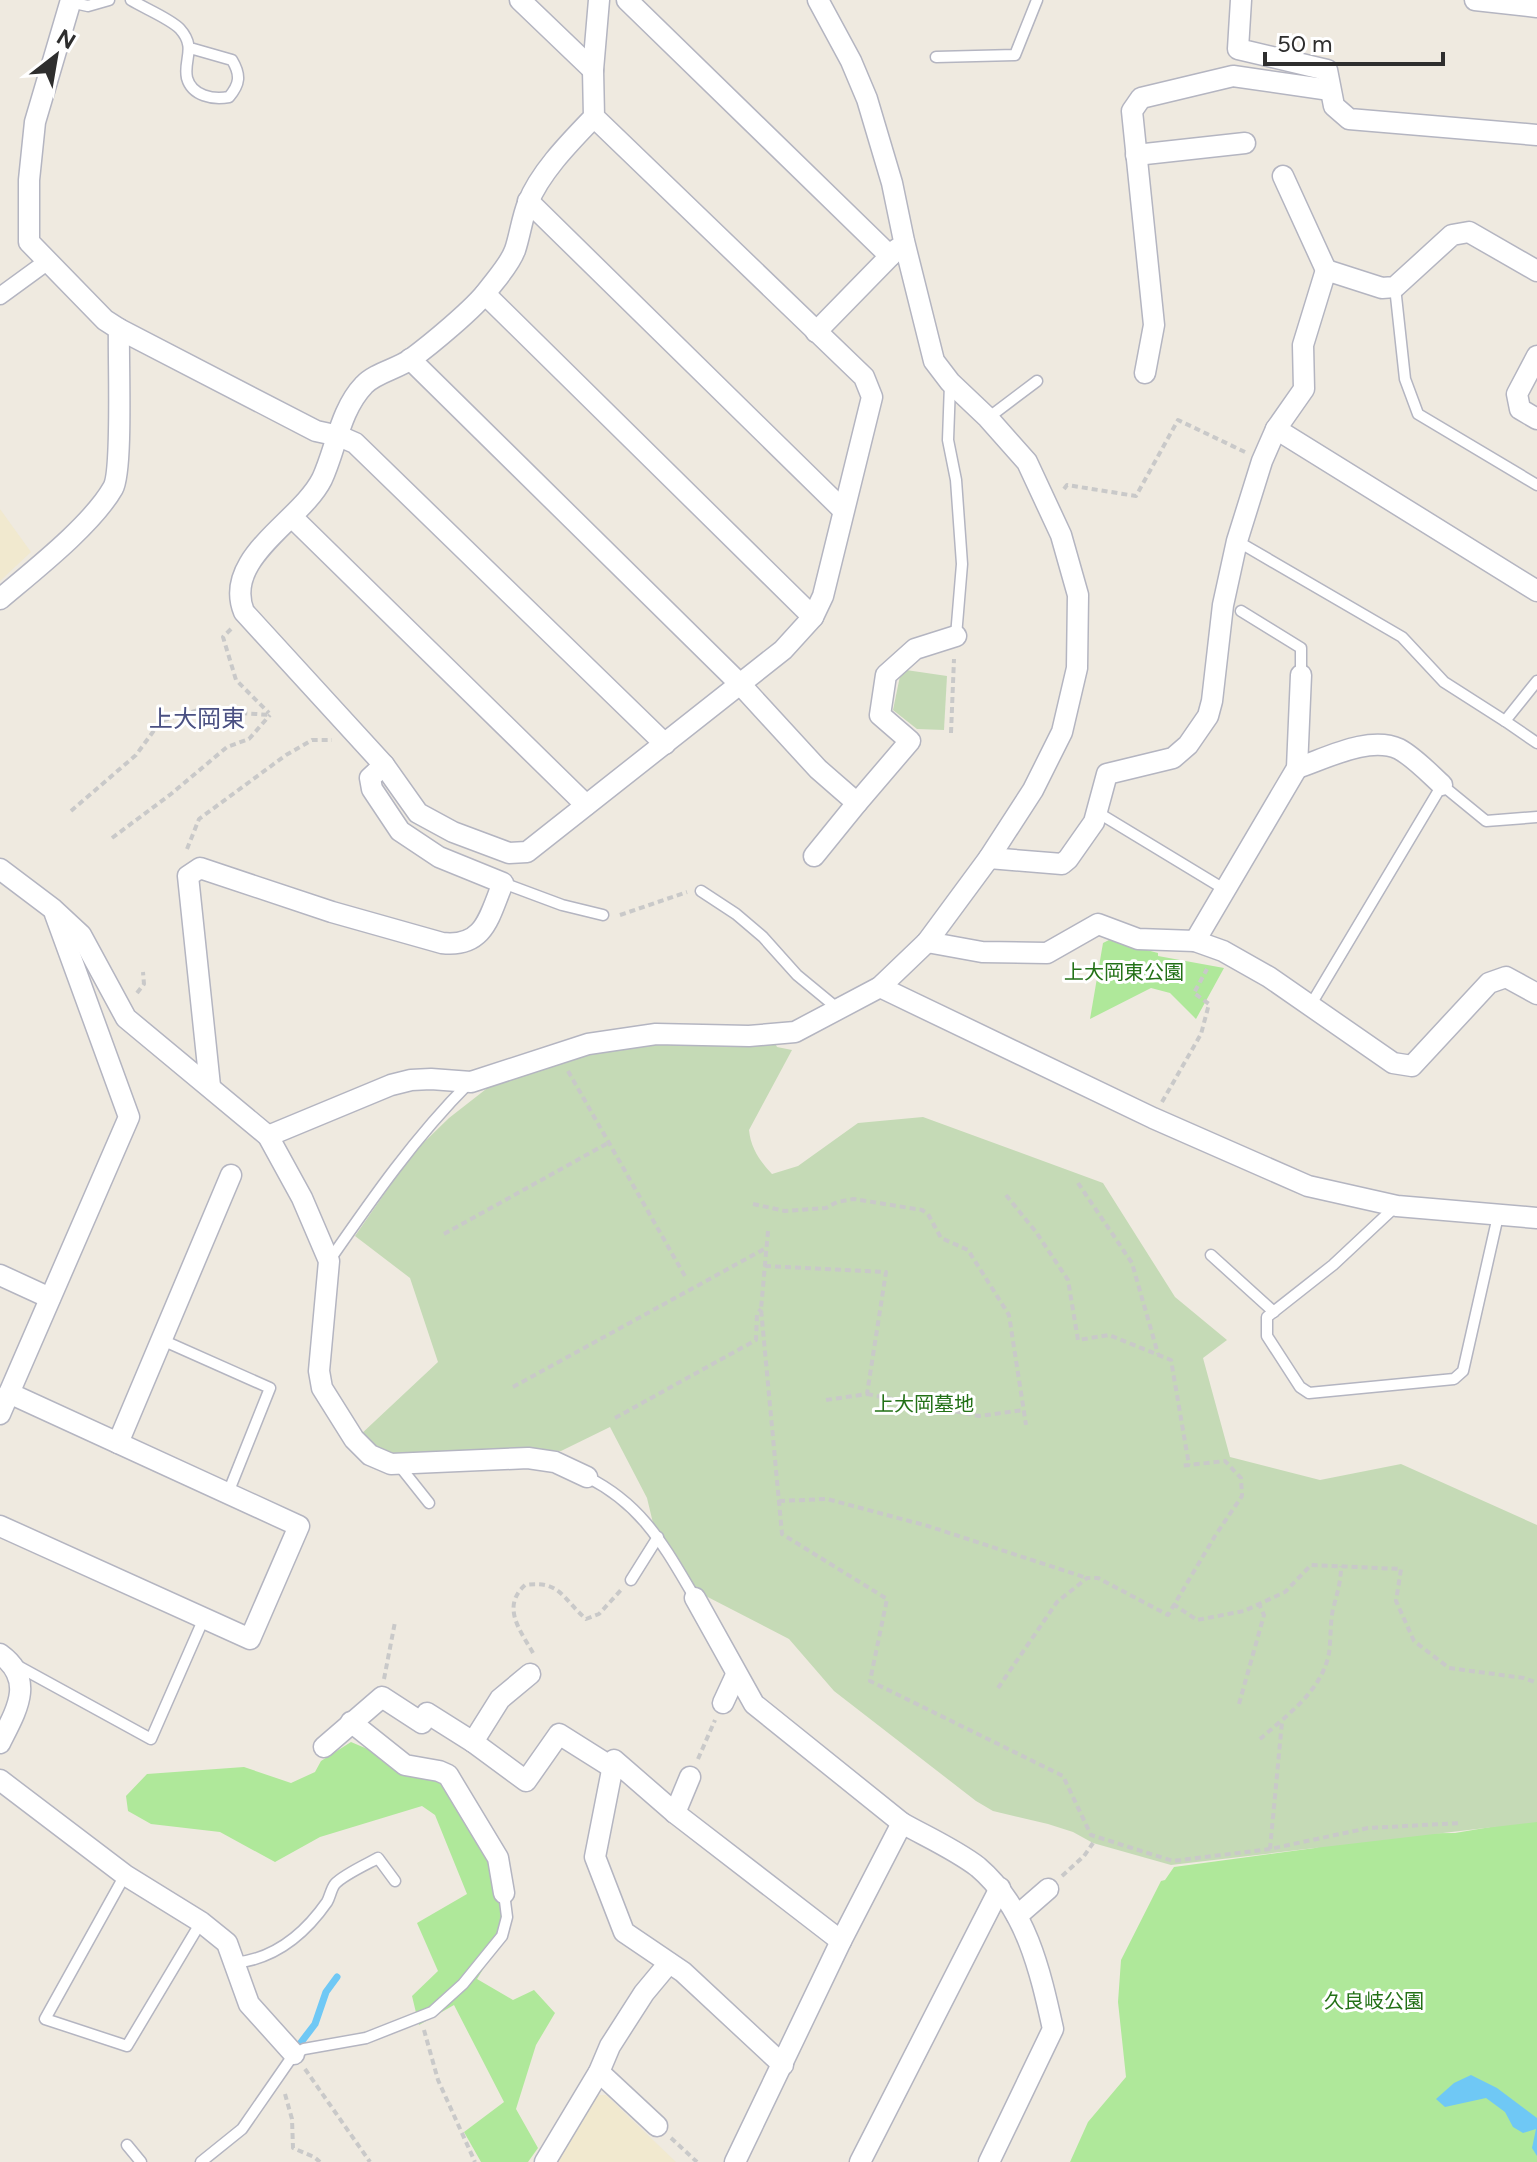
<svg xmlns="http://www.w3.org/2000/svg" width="1537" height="2162" viewBox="0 0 1537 2162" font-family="Figtree,'Noto Sans JP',sans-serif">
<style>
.education{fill:#f1e9cf}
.green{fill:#afe89a}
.cemetery{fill:#c5dab6}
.water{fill:#6fc8f5}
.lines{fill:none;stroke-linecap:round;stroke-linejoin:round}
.stream{stroke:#6fc8f5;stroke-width:7}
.service-casing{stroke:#b4b5c1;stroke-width:13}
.pedestrian-casing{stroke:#b4b5c1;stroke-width:19}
.minor-casing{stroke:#b4b5c1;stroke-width:23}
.path{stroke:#c9c9c9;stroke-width:4;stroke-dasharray:6 4;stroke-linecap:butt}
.service{stroke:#fff;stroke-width:10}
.pedestrian{stroke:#fff;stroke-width:16}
.minor{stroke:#fff;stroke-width:20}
.labels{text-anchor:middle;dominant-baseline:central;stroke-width:6;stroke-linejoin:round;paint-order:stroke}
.park-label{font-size:20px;fill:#237117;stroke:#fff}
.quarter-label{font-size:24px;fill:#4a5082;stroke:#fff}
</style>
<rect width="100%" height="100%" fill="#efeae0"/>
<!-- education -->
<g class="education">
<polygon points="0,509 31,552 0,581"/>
<polygon points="592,2095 606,2095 676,2162 552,2162"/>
</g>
<!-- green -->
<g class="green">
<polygon points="1109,940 1158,953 1158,956 1224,968 1196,1019 1170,993 1151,988 1090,1019 1103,943"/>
<polygon points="351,1742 443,1781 489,1856 507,1930 477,1979 513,2000 534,1990 555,2013 536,2045 516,2109 538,2148 528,2162 481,2162 464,2132 504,2102 454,2005 419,2025 412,1996 438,1971 417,1923 467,1894 435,1815 422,1806 320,1837 275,1862 220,1832 151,1824 128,1811 126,1796 147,1774 244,1767 291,1783 315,1772 321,1761"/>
<polygon points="1537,1819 1537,2162 1070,2162 1088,2122 1126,2077 1118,2002 1121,1960 1161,1881 1165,1880 1174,1867 1315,1848 1362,1834 1455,1833"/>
</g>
<!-- cemetery -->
<g class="cemetery">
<polygon points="906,670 947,676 944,730 917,729 893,710 900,676"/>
<path d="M645 1038 773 1039 777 1047 792 1050 749 1130C751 1149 760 1161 772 1174L798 1166 858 1123 923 1117 1103 1183 1175 1297 1227 1340 1203 1358 1230 1457 1320 1480 1401 1464 1537 1525V1822L1171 1865 1093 1843 1073 1832 1048 1824 993 1811 976 1801 834 1691 789 1639 698 1592 653 1523 647 1498 610 1427 561 1451 519 1449 383 1454 359 1436 438 1362 410 1278 355 1236 412 1154 449 1118 490 1086 588 1049Z"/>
</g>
<!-- water -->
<polygon class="water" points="1471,2075 1497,2088 1537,2118 1537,2156 1532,2148 1536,2129 1523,2133 1513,2127 1505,2112 1486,2098 1445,2107 1436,2099 1454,2083"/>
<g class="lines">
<!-- stream -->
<polyline class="stream" points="299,2045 315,2024 326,1992 337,1977"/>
<!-- service casing -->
<g class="service-casing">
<g id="service">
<path d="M131 0C144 8 171 19 180 29 197 48 183 60 187 78 192 96 213 100 229 97 240 84 241 75 232 60L190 48"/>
<polyline points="70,2 88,6 109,0"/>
<polyline points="936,57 1015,55 1037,0"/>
<polyline points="1395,287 1405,379 1418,414 1537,485"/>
<polyline points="950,384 948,440 956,480 962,564 956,636"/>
<polyline points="988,418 1037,381"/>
<polyline points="1237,541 1402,637 1444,682 1505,721 1537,681"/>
<polyline points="1241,611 1301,648 1301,675"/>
<polyline points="1505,721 1537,743"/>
<polyline points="1097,812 1224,889"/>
<polyline points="503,883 562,905 603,915"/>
<polyline points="701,891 736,914 763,937 797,975 837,1008"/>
<polyline points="1310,1006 1442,785 1486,821 1537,817"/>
<polyline points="1395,1207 1333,1265 1267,1317 1267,1336 1300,1387 1309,1393 1454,1379 1463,1371 1498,1216"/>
<polyline points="1211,1255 1274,1312"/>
<path d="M329 1261C372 1199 415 1137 469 1083"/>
<polyline points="162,1340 270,1388 228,1493"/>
<polyline points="398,1464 429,1503"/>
<path d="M587 1477C643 1505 664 1546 695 1598"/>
<polyline points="631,1580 658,1537"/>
<polyline points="16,1665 151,1739 204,1618"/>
<polyline points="125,1875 45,2019 127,2046 201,1922"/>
<path d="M234 1963C275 1959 304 1935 327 1902 330 1897 331 1889 335 1884 343 1875 367 1864 378 1858L395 1881"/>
<polyline points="127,2145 141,2162"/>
<polyline points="201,2162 242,2129 294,2054 304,2049 366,2038 432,2012 463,1984 502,1936 507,1917 504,1893"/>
</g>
</g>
<!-- pedestrian casing -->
<g class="pedestrian-casing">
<polyline id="pedestrian" points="0,296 48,261"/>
</g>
<!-- minor casing -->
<g class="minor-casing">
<g id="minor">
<polyline points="71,0 35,122 29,180 29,242 105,320 119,329 316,431 339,436 355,443 665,744"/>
<polyline points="520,0 593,70"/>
<polyline points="627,0 890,256"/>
<polyline points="1241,0 1238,49 1327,70 1334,106 1349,119 1537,135"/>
<polyline points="1475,0 1537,7"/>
<path d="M594 117C571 141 540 172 528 203 522 218 520 235 515 250 510 264 497 278 488 290 475 308 430 345 411 359 397 369 375 373 364 385 340 410 336 449 322 479 301 521 222 558 244 612L384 765 418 813 453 832 509 853 527 852 783 650 813 617 823 596 872 397 864 377 594 117 593 70 599 0"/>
<polyline points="1136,155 1245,143"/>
<polyline points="1283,176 1326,270"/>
<polyline points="528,201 842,509"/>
<polyline points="485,294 813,617"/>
<polyline points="816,332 897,249"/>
<polyline points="1537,356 1517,394 1520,409 1537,419"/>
<polyline points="410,359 740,684 818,769 857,803 910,741 880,715 886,675 915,649 956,636"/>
<polyline points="1145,373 1154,325 1132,111 1141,98 1233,76 1330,90"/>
<polyline points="1276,429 1537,591"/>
<polyline points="292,517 586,805"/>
<path d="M0 599C33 571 92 525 113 488 123 470 118 357 119 329"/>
<path d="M1297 768C1325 759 1369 735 1399 749 1414 757 1429 773 1442 785"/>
<polyline points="814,856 857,803"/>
<polyline points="989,858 1062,864 1068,859 1094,822 1107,774 1173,758 1188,745 1208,716 1212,701 1223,605 1237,541 1262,461 1276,429 1304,389 1303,345 1326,270 1382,288 1395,287 1452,235 1469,232 1537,271"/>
<polyline points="0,869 53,909 81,935 126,1018 268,1136 302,1198 329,1261 319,1371 322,1388 354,1439 370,1455 391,1464 528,1458 555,1462 587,1477"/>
<polyline points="1195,941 1297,768 1301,675"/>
<polyline points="927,942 982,952 1047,953 1098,924 1138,939 1195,941 1223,951 1269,977 1393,1063 1412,1066 1489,983 1506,977 1537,994"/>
<polyline points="880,987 1153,1118 1308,1186 1397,1206 1537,1218"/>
<path d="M210 1086 188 876 200 868 332 912 442 943C485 948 489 916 503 883L439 857 400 831 372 789 370 778 384 765"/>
<polyline points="268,1136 391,1085 411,1080 431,1079 471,1082 588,1044 656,1034 749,1036 795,1032 880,987 927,942 989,858 1033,790 1062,732 1077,668 1078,595 1061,535 1027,462 988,418 950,382 934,361 904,241 892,183 867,99 851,61 818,0"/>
<polyline points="0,1275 50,1298"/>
<polyline points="0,1414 129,1117 55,914"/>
<polyline points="118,1443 231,1175"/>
<polyline points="0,1526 250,1639 299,1526 9,1393"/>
<polyline points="695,1598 754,1704 902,1823"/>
<path d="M0 1654C36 1680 16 1711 0 1743"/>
<polyline points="723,1703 736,1675"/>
<polyline points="351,1722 405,1765 439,1771 448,1775 498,1858 504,1893"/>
<polyline points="473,1742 500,1699 530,1674"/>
<polyline points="324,1747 382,1697 422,1723 427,1713 473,1742 526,1781 559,1734 613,1768"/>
<polyline points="0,1780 125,1875 201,1922 227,1943 249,2004 294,2054"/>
<polyline points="675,1813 690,1777"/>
<polyline points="1017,1916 1048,1889"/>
<polyline points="783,2065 683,1972 624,1932 595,1857 614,1760 675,1813 841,1941"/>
<polyline points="599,2072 657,2126"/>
<polyline points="545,2162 599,2072 610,2046 644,1993 669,1963"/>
<path d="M735 2162 841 1941 902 1823C927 1837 956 1850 978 1867 1026 1908 1040 1970 1053 2029L989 2162"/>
<polyline points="860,2162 1000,1888"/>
</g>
</g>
<!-- path -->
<g class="path">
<polyline points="1064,489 1067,485 1136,496 1178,420 1245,452"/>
<polyline points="231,629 223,637 236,680 269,713"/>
<polyline points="951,733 954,659"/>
<polyline points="71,811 136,755 161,721 198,710 270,715"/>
<polyline points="112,838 171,794 227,747 249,739 270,715"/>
<polyline points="187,849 199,819 286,755 312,740 332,740"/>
<polyline points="620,915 687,892"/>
<polyline points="137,993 144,984 143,972"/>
<polyline points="568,1071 686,1278"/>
<polyline points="1162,1102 1201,1034 1209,1004 1194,993 1207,969"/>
<polyline points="1078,1183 1132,1263 1158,1354"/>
<polyline points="1006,1195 1036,1232 1068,1280 1078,1340 1109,1335 1171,1360 1189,1465"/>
<polyline points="753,1204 785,1211 826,1208 837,1202 854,1199 922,1210 928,1214 941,1238 968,1250 1009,1315 1026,1425"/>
<polyline points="768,1231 761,1309 782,1534 887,1599 870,1681 1063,1776 1091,1835 1173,1861 1270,1849 1368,1828 1461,1823"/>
<polyline points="444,1234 608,1143"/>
<polyline points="765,1266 886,1272 867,1394 826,1400"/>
<polyline points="513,1387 766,1248"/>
<polyline points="867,1394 979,1416 1024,1410"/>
<polyline points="615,1418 756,1340 757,1314 761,1309"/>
<polyline points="779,1501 827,1499 928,1526 1087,1578"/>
<polyline points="1173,1604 1197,1620 1244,1611 1285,1592 1311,1565 1401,1569 1396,1601 1414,1641 1449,1668 1524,1678 1537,1683"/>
<path d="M533 1653C520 1630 501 1607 525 1585 560 1580 562 1598 586 1619L599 1614 621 1590"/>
<polyline points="384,1679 395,1622"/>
<polyline points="998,1688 1057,1602 1087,1578 1098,1578 1168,1615 1215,1536 1242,1496 1241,1478 1225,1461 1180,1466"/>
<polyline points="1239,1704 1264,1615 1259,1604"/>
<path d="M1260 1739C1287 1715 1322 1691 1329 1653 1331 1639 1330 1623 1333 1609 1337 1594 1341 1582 1341 1566"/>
<polyline points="698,1759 715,1720"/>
<polyline points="1270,1849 1282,1722"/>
<polyline points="1062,1876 1084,1856 1093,1843"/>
<polyline points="424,2030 438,2080 475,2162"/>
<polyline points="305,2069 370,2162"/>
<polyline points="285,2094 292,2119 293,2148 314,2157 320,2162"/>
<polyline points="671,2138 697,2162"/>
</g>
<!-- service -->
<use href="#service" class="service"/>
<!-- pedestrian -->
<use href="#pedestrian" class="pedestrian"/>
<!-- minor -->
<use href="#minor" class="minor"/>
</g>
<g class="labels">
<!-- park labels -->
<g class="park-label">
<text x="1124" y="972">上大岡東公園</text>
<text x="924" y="1404">上大岡墓地</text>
<text x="1374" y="2001">久良岐公園</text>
</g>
<!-- quarter labels -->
<g class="quarter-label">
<text x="197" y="718">上大岡東</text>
</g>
</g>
<!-- north arrow -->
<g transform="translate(56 56) rotate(31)" stroke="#ffffff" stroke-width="6" paint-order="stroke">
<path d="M0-6L14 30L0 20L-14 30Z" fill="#2e2e2e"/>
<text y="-12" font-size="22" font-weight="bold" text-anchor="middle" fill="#2e2e2e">N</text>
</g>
<!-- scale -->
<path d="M1265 52v12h178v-12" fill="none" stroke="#2e2e2e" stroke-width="4"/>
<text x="1277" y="52" font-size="24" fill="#2e2e2e" stroke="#ffffff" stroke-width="6" paint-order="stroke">50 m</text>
</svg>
